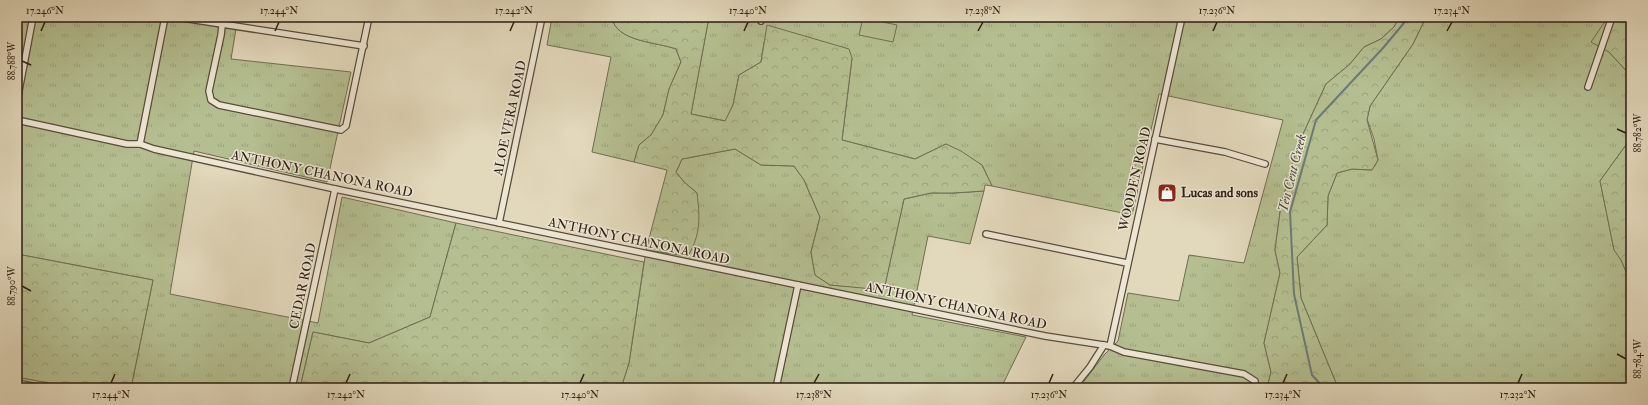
<svg xmlns="http://www.w3.org/2000/svg" width="1648" height="405" viewBox="0 0 1648 405" font-family="'IM FELL Double Pica',serif">
<style>
.grass{fill:url(#grass-tufts);stroke:#706e51}
.forest{fill:url(#forest-crowns);stroke:#706e51}
.pitch{fill:#b4be90;stroke:#706e51}
.lines{fill:none;stroke-linecap:round;stroke-linejoin:round}
.stream{stroke:#6b7b74;stroke-width:2}
.minor-casing{stroke:#5a4c3c;stroke-width:8}
.minor{stroke:#ece6d3;stroke-width:5.5}
.ticks{fill:none;stroke:#2d1d12;stroke-width:1.5}
.labels{text-anchor:middle;dominant-baseline:central;stroke-width:3;stroke-linejoin:round;paint-order:stroke}
.street-label{font-size:13px;fill:#2d1d12;stroke:#ece6d3}
.poi-label{font-size:13px;font-weight:bold;fill:#2d1d12;stroke:#ece6d3;text-anchor:start}
.water-label{font-size:14px;font-style:italic;fill:#4c4c43;stroke:#ece6d3}
.neatline{fill:none;stroke:#2d1d12;stroke-width:1.5}
.ticks-label{font-size:10px;text-anchor:middle;fill:#2d1d12}
</style>
<defs>
<pattern id="grass-tufts" width="24" height="20" patternUnits="userSpaceOnUse"><rect width="24" height="20" fill="#b4be90"/><path d="M3 7l-1-3M5 7V3M7 7l1-3M15 17l-1-3M17 17v-4M19 17l1-3" fill="none" stroke="#9ba37b"/></pattern>
<pattern id="forest-crowns" width="20" height="18" patternUnits="userSpaceOnUse"><rect width="20" height="18" fill="#b4be90"/><path d="M2 6a3 3 0 1 1 6 0M12 15a3 3 0 1 1 6 0" fill="none" stroke="#9ba37b"/></pattern>
</defs>
<rect width="100%" height="100%" fill="#e2d8bb"/>
<filter id="stains"><feTurbulence type="fractalNoise" baseFrequency=".005" numOctaves="4"/><feColorMatrix values="0 0 0 0 .2 0 0 0 0 .09 0 0 0 0 .02 0 0 0 .5 -.17"/></filter>
<radialGradient id="worn" r=".72"><stop offset=".6" stop-color="#630" stop-opacity="0"/><stop offset="1" stop-color="#630" stop-opacity=".3"/></radialGradient>
<!-- grass -->
<g class="grass">
<polygon points="21,17 238,17 231,59 351,72 327,182 194,151 170,294 318,323 342,197 456,223 430,317 369,343 313,332 300,388 131,388 153,280 17,254 17,38"/>
<path d="M552 17H612C615 42 658 42 676 49L681 62 669 89 663 115 651 135 639 145 634 162 592 152 611 57 547 45Z"/>
<polygon points="709,17 1400,17 1394,27 1381,39 1364,47 1350,64 1326,84 1298,145 1281,205 1275,250 1280,273 1264,343 1271,372 1267,388 1079,388 1104,355 1118,341 1128,293 1179,301 1189,255 1244,263 1283,120 1159,94 1132,215 992,186 982,165 946,144 915,159 842,140 852,58 764,42 761,62 739,75 733,105 726,121 691,114"/>
<polygon points="1426,17 1608,17 1609,52 1631,76 1631,138 1600,181 1614,249 1621,260 1631,283 1631,388 1341,388 1336,383 1301,298 1297,257 1327,225 1328,196 1337,173 1352,169 1372,170 1378,160 1374,139 1367,119 1370,106 1413,44"/>
<polygon points="735,149 761,165 794,166 804,180 820,217 811,252 815,275 830,285 884,289 904,199 931,193 954,193 984,191 970,244 928,236 912,315 1026,337 1001,388 621,388 629,363 646,250 687,256 697,193 684,182 676,172 682,159"/>
<polygon points="17,377 75,388 17,388"/>
</g>
<!-- forest -->
<g class="forest">
<path d="M612 17H709L691 114 725 121 733 105 739 75 761 62 767 25 849 49 852 58 842 140 915 159 946 144 961 151 982 165 992 186 985 185 984 191 954 193H931L904 199 884 290 830 285 815 275 811 252 820 217 804 180 794 166 761 165 735 149 682 159 676 172 684 182 697 193C700 218 701 234 688 256L646 250 667 170 634 162 639 145 651 135 663 115 669 89 681 62 676 49C658 42 615 42 612 17Z"/>
<polygon points="1400,17 1426,17 1413,44 1370,106 1367,120 1378,160 1372,170 1352,169 1337,173 1328,196 1327,225 1297,257 1301,298 1336,383 1341,388 1267,388 1271,372 1264,343 1280,273 1275,250 1281,205 1298,145 1326,84 1350,64 1364,47 1381,39 1394,27"/>
<polygon points="1608,17 1631,17 1631,76 1609,52 1591,42"/>
<polygon points="1631,138 1631,283 1621,260 1614,250 1600,181"/>
<polygon points="456,223 644,262 629,363 621,388 300,388 313,332 369,343 430,317"/>
<polygon points="17,254 153,280 131,388 75,388 17,377"/>
</g>
<!-- pitch -->
<polygon class="pitch" points="863,18 897,25 893,42 859,35"/>
<g class="lines">
<!-- stream -->
<polyline class="stream" points="1324,388 1312,375 1294,294 1290,212 1316,120 1383,48 1409,17"/>
<!-- minor casing -->
<g class="minor-casing">
<g id="minor">
<polyline points="176,17 364,46"/>
<polyline points="223,17 221,35 209,91 211,100 219,105 341,130 346,126 369,17"/>
<polyline points="761,21 762,17"/>
<polyline points="1588,87 1612,17"/>
<polyline points="17,101 33,17"/>
<polyline points="17,120 127,144 140,144 154,149 335,189 798,285 1045,336 1110,346 1124,352 1244,374 1255,381 1255,388"/>
<polyline points="1155,139 1225,152 1265,164"/>
<polyline points="140,144 165,17"/>
<polyline points="499,223 542,17"/>
<polyline points="986,234 1127,263"/>
<polyline points="1110,346 1182,17"/>
<polyline points="17,383 41,388"/>
<polyline points="292,388 335,189"/>
<polyline points="776,388 798,285"/>
<polyline points="1073,388 1090,367 1104,345"/>
</g>
</g>
<!-- minor -->
<use href="#minor" class="minor"/>
</g>
<!-- ticks -->
<path class="ticks" d="M41 31 45 22M275 31 279 22M510 31 514 22M744 31 748 22M978 31 983 22M1213 31 1217 22M1447 31 1452 22M22 61 31 65M1617 129 1626 133M22 286 31 291M1617 354 1626 359M111 383 115 374M346 383 350 374M580 383 584 374M814 383 819 374M1049 383 1053 374M1283 383 1287 374M1518 383 1522 374"/>
<!-- icons -->
<defs>
<g id="shop-square" transform="scale(1)"><rect x="-9" y="-9" width="18" height="18" rx="4" fill="#8f2418" stroke="#ece6d3"/><path d="M-5-2.5h2.3a2.7 3.5 0 0 1 5.4 0H5L5.5 6h-11ZM-1.5-2.5h3a1.5 2.3 0 0 0-3 0Z" fill="#fff"/></g>
</defs>
<g fill-rule="evenodd">
<use href="#shop-square" x="1167" y="193"/>
</g>
<g class="labels">
<!-- street labels -->
<g class="street-label">
<text transform="translate(510 118) rotate(-78)">ALOE VERA ROAD</text>
<text transform="translate(322 174) rotate(12)">ANTHONY CHANONA ROAD</text>
<text transform="translate(1135 179) rotate(-77)">WOODEN ROAD</text>
<text transform="translate(639 241) rotate(12)">ANTHONY CHANONA ROAD</text>
<text transform="translate(303 286) rotate(-78)">CEDAR ROAD</text>
<text transform="translate(956 306) rotate(12)">ANTHONY CHANONA ROAD</text>
</g>
<!-- poi labels -->
<g class="poi-label">
<text x="1181" y="193">Lucas and sons</text>
</g>
<!-- water labels -->
<g class="water-label">
<text transform="translate(1292 173) rotate(-76)">Ten Cent Creek</text>
</g>
</g>
<!-- margin -->
<rect width="1648" height="405" fill="none" stroke="#e2d8bb" stroke-width="44"/>
<rect x="22" y="22" width="1604" height="361" class="neatline"/>
<g class="ticks-label">
<text x="45" y="14">17.246°N</text>
<text x="279" y="14">17.244°N</text>
<text x="514" y="14">17.242°N</text>
<text x="748" y="14">17.240°N</text>
<text x="983" y="14">17.238°N</text>
<text x="1217" y="14">17.236°N</text>
<text x="1452" y="14">17.234°N</text>
<text transform="translate(11 61) rotate(-90)" y="4">88.788°W</text>
<text transform="translate(1637 133) rotate(-90)" y="4">88.782°W</text>
<text transform="translate(11 286) rotate(-90)" y="4">88.790°W</text>
<text transform="translate(1637 359) rotate(-90)" y="4">88.784°W</text>
<text x="111" y="398">17.244°N</text>
<text x="346" y="398">17.242°N</text>
<text x="580" y="398">17.240°N</text>
<text x="814" y="398">17.238°N</text>
<text x="1049" y="398">17.236°N</text>
<text x="1283" y="398">17.234°N</text>
<text x="1518" y="398">17.232°N</text>
</g>
<rect width="100%" height="100%" filter="url(#stains)"/>
<rect width="100%" height="100%" fill="url(#worn)"/>
</svg>
